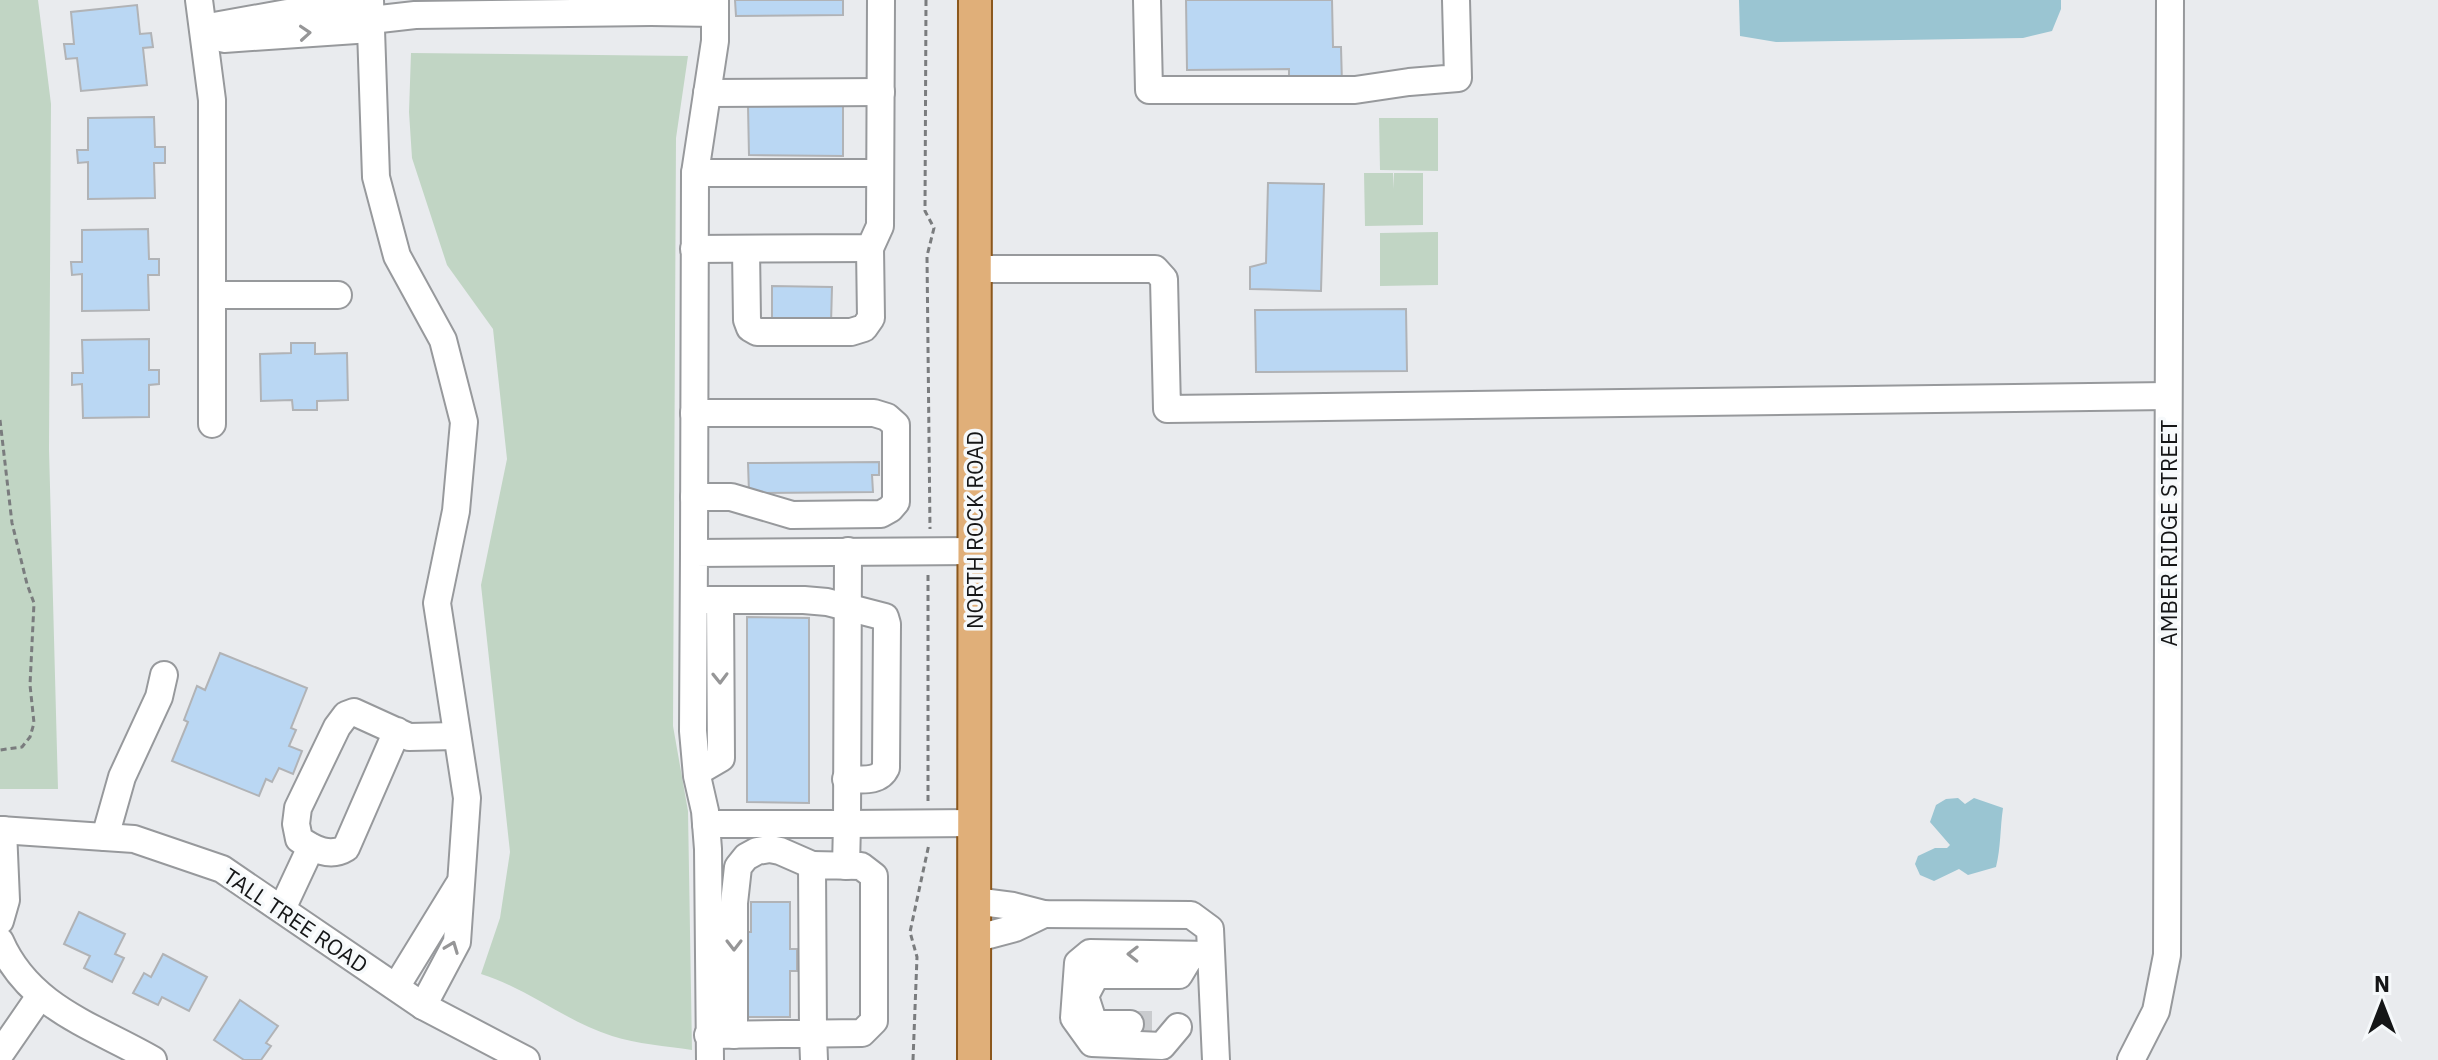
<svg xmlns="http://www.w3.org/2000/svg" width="2438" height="1060" viewBox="0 0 2438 1060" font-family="'IBM Plex Sans',sans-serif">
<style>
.green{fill:#c1d5c4}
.water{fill:#9ac5d2}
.building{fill:#bad7f3;stroke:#b1b3b6;stroke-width:2}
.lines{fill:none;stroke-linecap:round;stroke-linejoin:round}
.minor-tunnel{stroke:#c9cbce;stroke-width:26;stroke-dasharray:26 13;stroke-linecap:butt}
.minor-casing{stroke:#97999c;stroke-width:30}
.major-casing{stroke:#8b571c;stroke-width:36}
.path{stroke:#7a7c7e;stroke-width:3;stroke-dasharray:6 4;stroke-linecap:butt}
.minor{stroke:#fff;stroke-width:26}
.major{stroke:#e0af79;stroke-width:32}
.oneway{stroke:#969697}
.labels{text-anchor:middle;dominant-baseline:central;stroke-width:7;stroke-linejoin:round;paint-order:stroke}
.street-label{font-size:22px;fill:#151617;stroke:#f6f9fb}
</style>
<rect width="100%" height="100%" fill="#e9ebee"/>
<!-- green -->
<g class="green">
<polygon points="0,0 38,0 51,104 49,449 58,789 0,789"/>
<path d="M411 53 688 56 676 138 673 726 688 811 692 1050C666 1046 637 1044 612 1036 565 1021 527 988 481 974L500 918 510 852 481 585 507 459 493 329 447 265 412 158 409 112Z"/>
<polygon points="1379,118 1438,118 1438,171 1380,170"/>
<polygon points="1364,173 1393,173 1394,189 1394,173 1423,173 1423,225 1365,226"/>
<polygon points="1438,232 1438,285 1380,286 1380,233"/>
</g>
<!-- water -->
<g class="water">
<polygon points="1739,0 2061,0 2061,9 2052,31 2023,38 1776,42 1740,36"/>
<path d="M1958 798 1965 804 1974 798 2003 808C2000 828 2001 847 1996 867L1968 875 1959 869 1934 881 1920 875 1915 864 1918 856 1935 848H1947L1950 845 1930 822 1936 805 1946 799Z"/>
</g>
<!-- building -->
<g class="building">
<polygon points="735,0 843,0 843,15 736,16"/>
<polygon points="1186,0 1332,0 1333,47 1341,47 1342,84 1289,85 1289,69 1187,70"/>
<polygon points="137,5 140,34 151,33 153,47 143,48 147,85 81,91 77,58 66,59 64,44 74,44 71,12"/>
<polygon points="843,105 843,156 749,155 748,106"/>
<polygon points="154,117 155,147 165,147 165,163 154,163 155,198 88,199 88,162 78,163 77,150 88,150 88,118"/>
<polygon points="1268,183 1324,184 1321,291 1250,289 1250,267 1266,263"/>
<polygon points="148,229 149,259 159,259 159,275 148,275 149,310 82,311 82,274 72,275 71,262 82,262 82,230"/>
<polygon points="772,286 832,287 831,324 772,323"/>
<polygon points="1406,309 1407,371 1256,372 1255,310"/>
<polygon points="149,339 149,370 159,370 159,384 149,385 149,417 83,418 82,384 72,385 72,373 83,373 82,340"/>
<polygon points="291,343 315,343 315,354 347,353 348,400 317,401 317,410 293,410 292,400 261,401 260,354 291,353"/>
<polygon points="879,462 879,475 872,475 873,492 749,493 748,463"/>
<polygon points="747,617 809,618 809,803 747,802"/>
<polygon points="220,653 307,688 291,728 296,730 289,746 302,751 293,774 279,768 272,782 266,779 259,796 172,761 188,722 184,720 197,686 205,690"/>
<polygon points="751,902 790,902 790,949 797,949 797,971 790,971 790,1017 748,1017 747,932 751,932"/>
<polygon points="79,912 125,934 115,954 124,958 112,982 84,968 90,956 64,944"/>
<polygon points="163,954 207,977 189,1011 162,997 158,1005 133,993 144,973 151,977"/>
<polygon points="240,1000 278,1026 266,1043 271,1046 261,1060 244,1060 214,1040"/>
</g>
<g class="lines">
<!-- minor-tunnel -->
<polyline class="minor-tunnel" points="1130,1024 1152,1024"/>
<!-- minor casing -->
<g class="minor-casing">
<g id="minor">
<polyline points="199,0 212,100 212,424"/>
<polyline points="370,0 376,177 397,256 443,340 464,422 456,511 437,603 467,798 457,942 423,1006"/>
<polyline points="1147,0 1149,90 1355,90 1409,82 1458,78 1456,0"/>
<polyline points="651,12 715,13"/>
<polyline points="371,20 415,15 651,12 665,0"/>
<polyline points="203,28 287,13 370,13"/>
<polyline points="224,39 371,29"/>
<polyline points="707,93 881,92"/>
<polyline points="695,173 880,173"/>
<polyline points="694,249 870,248 880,226 881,0"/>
<polyline points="746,249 747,320 750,328 757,332 851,332 864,328 871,318 870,248"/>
<polyline points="974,269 1155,269 1164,279 1167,409 2168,396"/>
<polyline points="212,295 338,295"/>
<polyline points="694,413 874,413 887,417 896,425 896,502 890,509 881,514 792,515 731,497 694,497"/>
<polyline points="848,551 847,824 974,823"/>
<polyline points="694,553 695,173 715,41 715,0"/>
<path d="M694 600H804L827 602 885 617 887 624 886 768C879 783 861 779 846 779"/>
<path d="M397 731 346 848C330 858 313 849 299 839L296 824 298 808 337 727 346 715 354 712 409 737 457 736"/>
<polyline points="697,772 721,758 720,600"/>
<polyline points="706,824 847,824 846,866"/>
<polyline points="0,830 134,839 222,869 423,1006 526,1060"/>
<polyline points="105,837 122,777 159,697 164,675"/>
<polyline points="974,901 1013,906 1044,914 1191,915 1210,929 1216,1060"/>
<polyline points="282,909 311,847"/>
<polyline points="0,921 6,900 3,830"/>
<polyline points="974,939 1015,928 1044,914"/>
<path d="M0 941C29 1008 94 1026 153 1060"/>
<polyline points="396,987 458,886"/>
<polyline points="1130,1024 1094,1024 1085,996 1096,975 1179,975 1191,955"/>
<polyline points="1178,1027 1162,1046 1092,1043 1074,1018 1078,963 1090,953 1211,955"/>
<polyline points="708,1035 862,1033 874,1021 874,876 861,866 812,865 813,1034 814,1060"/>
<polyline points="734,1035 734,903 738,867 746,857 757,851 770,849 780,851 812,865"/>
<polyline points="0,1054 40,996"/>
<polyline points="710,1060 708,849 705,811 697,776 693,731 694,553 974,551"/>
<polyline points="2131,1060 2156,1011 2167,955 2170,0"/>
</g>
</g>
<!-- major casing -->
<g class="major-casing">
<polyline id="major" points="974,1060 975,0"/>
</g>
<!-- path -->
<g class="path">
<polyline points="926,0 925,211 934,228 927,256 930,529"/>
<polyline points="0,420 12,523 27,584 34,603 30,685 34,723 30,737 22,747 0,750"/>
<polyline points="928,801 928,573"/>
<polyline points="913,1060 917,957 910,932 929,844"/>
</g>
<!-- minor -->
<use href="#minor" class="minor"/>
<!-- major -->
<use href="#major" class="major"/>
</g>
<!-- one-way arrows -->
<defs><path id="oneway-chevron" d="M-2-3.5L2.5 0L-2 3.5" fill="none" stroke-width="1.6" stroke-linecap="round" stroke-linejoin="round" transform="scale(2)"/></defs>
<g class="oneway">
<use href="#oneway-chevron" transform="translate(305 33) rotate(-4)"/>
<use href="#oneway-chevron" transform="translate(720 678) rotate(89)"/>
<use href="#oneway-chevron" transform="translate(734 945) rotate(90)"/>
<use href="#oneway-chevron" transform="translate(452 947) rotate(-69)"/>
<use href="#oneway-chevron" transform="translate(1133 954) rotate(-179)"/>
</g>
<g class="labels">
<!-- street labels -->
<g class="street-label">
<text transform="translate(974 530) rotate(-90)">NORTH ROCK ROAD</text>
<text transform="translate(2168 533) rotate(-90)">AMBER RIDGE STREET</text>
<text transform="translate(296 920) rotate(34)">TALL TREE ROAD</text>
</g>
</g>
<!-- north arrow -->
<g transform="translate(2382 1004)" stroke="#f6f9fb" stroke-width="6" paint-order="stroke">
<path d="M0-6L14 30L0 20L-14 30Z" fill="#151617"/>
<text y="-12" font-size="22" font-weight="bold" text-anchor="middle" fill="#151617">N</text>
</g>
</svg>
